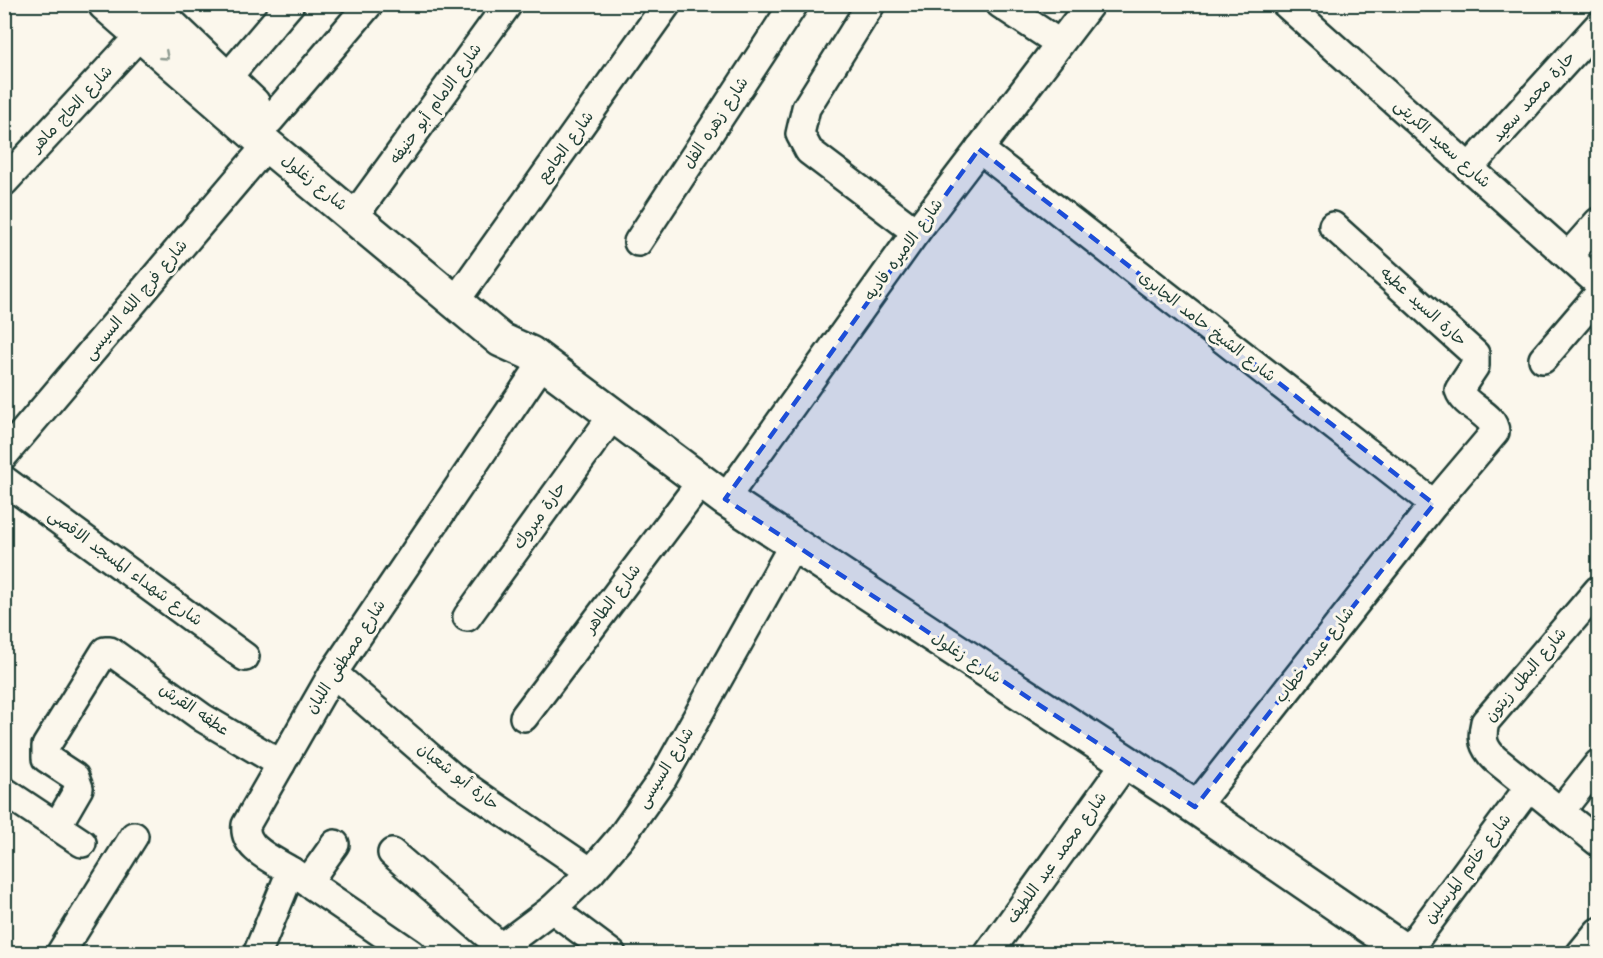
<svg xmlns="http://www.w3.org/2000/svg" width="1603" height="958" viewBox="0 0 1603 958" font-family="Kalam,'Playpen Sans Arabic',sans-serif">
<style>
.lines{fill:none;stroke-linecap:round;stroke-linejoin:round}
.street-casing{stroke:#1f3d34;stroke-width:32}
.secondary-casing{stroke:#1f3d34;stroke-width:38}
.street{stroke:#fbf7ec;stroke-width:27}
.secondary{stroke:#fbf7ec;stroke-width:33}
.oneway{stroke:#8d9a90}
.marked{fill:#1d4ed8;fill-opacity:0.2;stroke:#1d4ed8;stroke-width:4.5;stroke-dasharray:12 8;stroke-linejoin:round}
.labels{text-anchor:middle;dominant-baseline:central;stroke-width:6;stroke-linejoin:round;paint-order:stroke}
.street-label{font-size:16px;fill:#1f3d34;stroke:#fbf7ec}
</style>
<rect width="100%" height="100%" fill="#fbf7ec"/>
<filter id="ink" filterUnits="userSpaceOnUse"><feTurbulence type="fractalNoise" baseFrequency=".0167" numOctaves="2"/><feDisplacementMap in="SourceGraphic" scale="12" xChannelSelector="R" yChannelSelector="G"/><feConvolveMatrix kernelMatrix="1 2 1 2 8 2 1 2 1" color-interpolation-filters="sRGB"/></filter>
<g filter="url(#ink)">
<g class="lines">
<!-- street casing -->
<g class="street-casing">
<g id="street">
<polyline points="871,4 806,108 800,134 809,151 916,232"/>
<polyline points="1000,4 1059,43"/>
<polyline points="1286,4 1598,283"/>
<polyline points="226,79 290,4"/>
<polyline points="270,120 369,4"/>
<polyline points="979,149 1434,504"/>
<polyline points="1469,168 1598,26"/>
<polyline points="4,182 140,35"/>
<polyline points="363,204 508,4"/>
<polyline points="638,242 794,4"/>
<polyline points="1568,256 1598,222"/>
<polyline points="464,289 667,4"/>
<polyline points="1543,359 1598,295"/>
<polyline points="4,455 267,145"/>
<polyline points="4,480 245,657"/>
<polyline points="725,499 916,232 1090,4"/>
<path d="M1598 590 1485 722C1481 739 1483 747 1495 759L1598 842"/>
<polyline points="467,617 613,415"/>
<polyline points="333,673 455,779 591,872"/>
<polyline points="524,717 701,482"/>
<polyline points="4,791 82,843"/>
<path d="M1195 807 1434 504 1495 432C1494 413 1465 408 1459 390L1475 366V354L1333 226"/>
<polyline points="1560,812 1598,764"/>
<polyline points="57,826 79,788 75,777 46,758 46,746 105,651 110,651 203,718 281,764"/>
<polyline points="392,853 501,947"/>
<polyline points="291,871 412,954"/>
<polyline points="308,882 335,844"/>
<polyline points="552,909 612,954"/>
<polyline points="60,954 134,836"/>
<path d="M257 954 291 871C274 860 243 849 246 825L333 673 543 362"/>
<polyline points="492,954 552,909 591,872 621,837 663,778 793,545"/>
<polyline points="988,954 1126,762"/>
<polyline points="1405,954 1529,787"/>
<polyline points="1580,954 1598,932"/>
</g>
</g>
<!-- secondary casing -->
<g class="secondary-casing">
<g id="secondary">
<polyline points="105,4 267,145 501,340 530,353 725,499 1195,807 1409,954"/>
<polyline points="148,4 253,104"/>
</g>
</g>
<!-- street -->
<use href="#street" class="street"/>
<!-- secondary -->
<use href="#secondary" class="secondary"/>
</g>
<!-- one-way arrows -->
<defs><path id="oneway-chevron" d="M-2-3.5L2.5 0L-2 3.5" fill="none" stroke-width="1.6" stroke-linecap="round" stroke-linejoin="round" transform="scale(1.5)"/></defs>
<use class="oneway" href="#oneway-chevron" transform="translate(165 56) rotate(41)"/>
</g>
<!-- marked area -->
<path class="marked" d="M979 149 1434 504 1195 807 725 499Z"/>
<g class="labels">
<!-- street labels -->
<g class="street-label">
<text transform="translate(1534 97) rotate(-48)">حارة محمد سعيد</text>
<text transform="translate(436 104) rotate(-54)">شارع الامام أبو حنيفه</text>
<text transform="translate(72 109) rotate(-47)">شارع الحاج ماهر</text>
<text transform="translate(716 123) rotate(-57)">شارع زهره الفل</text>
<text transform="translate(1442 144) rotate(42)">شارع سعيد الكريتى</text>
<text transform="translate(566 147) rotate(-54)">شارع الجامع</text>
<text transform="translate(314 183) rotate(39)">شارع زغلول</text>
<text transform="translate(904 250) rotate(-54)">شارع الاميره فاديه</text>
<text transform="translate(136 300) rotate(-50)">شارع فرج الله السيسى</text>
<text transform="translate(1423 307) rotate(42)">حارة السيد عطيه</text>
<text transform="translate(1207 327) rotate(38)">شارع الشيخ حامد الجابرى</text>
<text transform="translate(540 516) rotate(-54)">حارة مبروك</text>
<text transform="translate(125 568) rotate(36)">شارع شهداء المسجد الاقصى</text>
<text transform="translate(613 599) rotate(-53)">شارع الطاهر</text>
<text transform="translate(1315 655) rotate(-52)">شارع عبده خطاب</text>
<text transform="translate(346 657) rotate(-57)">شارع مصطفى اللبان</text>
<text transform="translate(966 658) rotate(33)">شارع زغلول</text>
<text transform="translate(1526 675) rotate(-50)">شارع البطل زيتون</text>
<text transform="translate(194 710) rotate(34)">عطفه القرش</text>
<text transform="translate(666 768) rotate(-58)">شارع السيسى</text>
<text transform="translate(458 777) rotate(38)">حارة أبو شعبان</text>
<text transform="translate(1057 858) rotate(-54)">شارع محمد عبد اللطيف</text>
<text transform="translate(1468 869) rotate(-53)">شارع خاتم المرسلين</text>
</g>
</g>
<!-- margin -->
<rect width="1603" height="958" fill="none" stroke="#fbf7ec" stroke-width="24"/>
<rect x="12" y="12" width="1579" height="934" fill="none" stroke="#1f3d34" stroke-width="2" filter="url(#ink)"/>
</svg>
